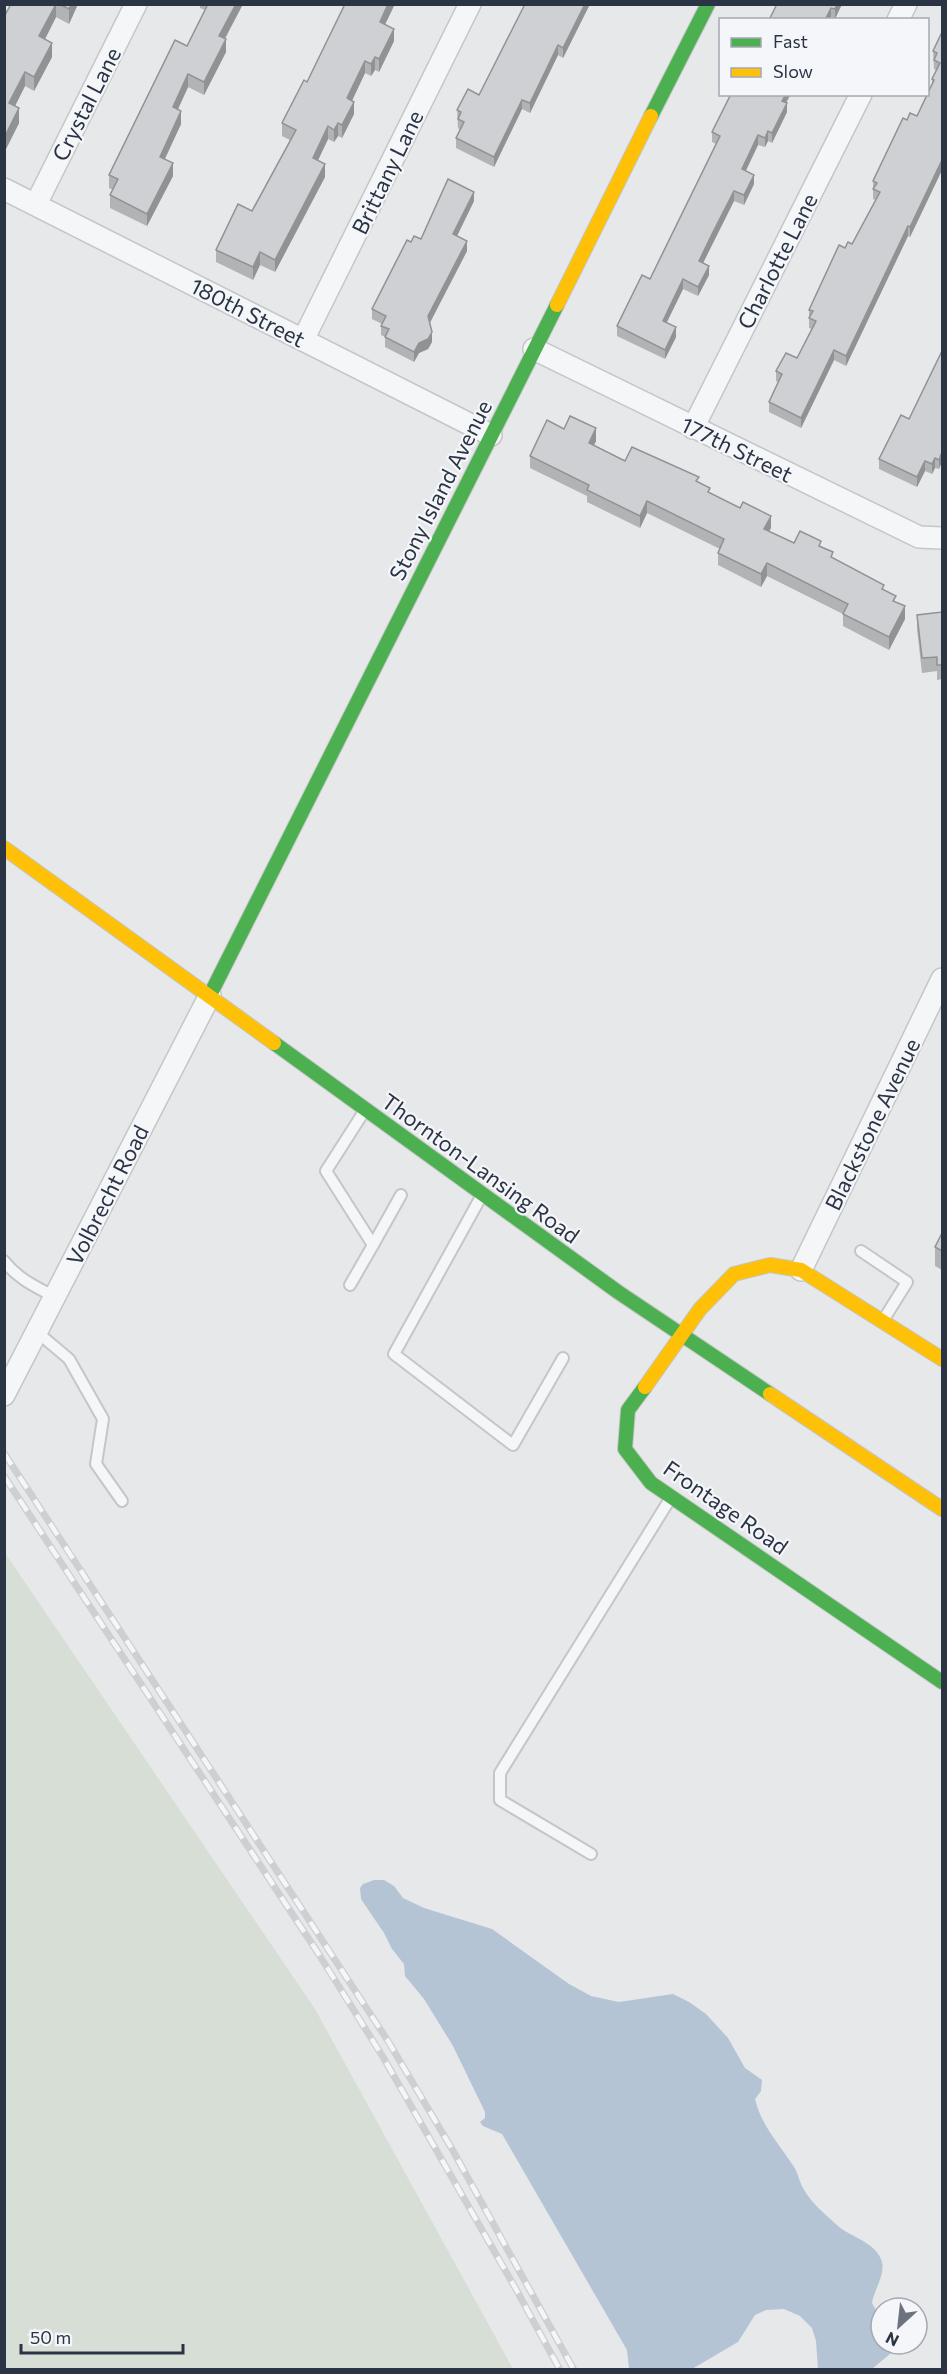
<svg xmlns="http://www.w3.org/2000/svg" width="947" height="2374" viewBox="0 0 947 2374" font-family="Commissioner,sans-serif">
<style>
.green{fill:#d6ded6}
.water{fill:#b4c4d5}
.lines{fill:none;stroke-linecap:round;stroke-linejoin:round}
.lane-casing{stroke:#c4c6c8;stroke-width:14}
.street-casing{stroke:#c4c6c8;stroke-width:24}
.fast-casing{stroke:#c4c6c8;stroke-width:16}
.slow-casing{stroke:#c4c6c8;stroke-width:16}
.lane{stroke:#f5f6f7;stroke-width:10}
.street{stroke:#f5f6f7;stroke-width:21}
.fast{stroke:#4caf50;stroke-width:14}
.slow{stroke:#ffc107;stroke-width:14}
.rail-casing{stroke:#cecfd2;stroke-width:7}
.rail{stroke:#f4f6f9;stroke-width:4.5;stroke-dasharray:14;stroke-linecap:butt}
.wall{fill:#b1b3b5}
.shaded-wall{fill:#909294}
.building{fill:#ced0d3;stroke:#909294;stroke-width:1.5}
.labels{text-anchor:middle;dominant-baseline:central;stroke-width:4.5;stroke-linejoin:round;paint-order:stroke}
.street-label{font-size:22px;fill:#2b3445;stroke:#f4f6f9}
</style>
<rect width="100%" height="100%" fill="#e6e8ea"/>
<!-- green -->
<polygon class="green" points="5,1553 315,2009 513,2369 5,2369"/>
<!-- water -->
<path class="water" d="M374 1880H384L394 1886 403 1898 424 1908 492 1929 569 1984 591 1996 619 2002 673 1994 689 2002 706 2014 728 2038 745 2068 762 2080 761 2091 755 2099C761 2125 780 2145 794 2167 798 2173 799 2181 803 2188 811 2203 826 2215 838 2226 851 2237 874 2242 881 2259 887 2273 874 2289 872 2303L876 2310 881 2311V2344H895L891 2353 872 2369H818L816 2341 812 2328 800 2316 784 2309 766 2310 755 2315 738 2342 692 2369H629L627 2350 502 2134 483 2126 480 2122 485 2118V2112L453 2046 424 1999 405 1976 404 1964 392 1949 384 1933 361 1899 360 1888 363 1884Z"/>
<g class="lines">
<!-- lane casing -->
<g class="lane-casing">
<g id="lane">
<polyline points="482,1195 394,1354 513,1445 563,1358"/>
<polyline points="373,1245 401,1195"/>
<polyline points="861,1251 907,1282 884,1319"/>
<path d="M4 1261C18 1279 36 1287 55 1297"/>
<polyline points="350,1285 373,1245 326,1171 365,1110"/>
<polyline points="37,1332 69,1359 103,1419 96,1464 122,1501"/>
<polyline points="591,1854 500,1800 500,1773 670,1499"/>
</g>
</g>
<!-- street casing -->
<g class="street-casing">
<g id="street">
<polyline points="898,20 906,4"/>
<polyline points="4,189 491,435"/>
<polyline points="36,204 136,4"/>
<polyline points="303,340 470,4"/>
<polyline points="534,349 919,537 942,538"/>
<polyline points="693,428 861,94"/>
<polyline points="801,1270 942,979"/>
<polyline points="4,1395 210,995"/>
</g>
</g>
<!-- fast casing -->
<g class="fast-casing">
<g id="fast">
<polyline points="651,116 708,4"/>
<polyline points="210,995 557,305"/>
<polyline points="274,1043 618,1292 770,1394"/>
<polyline points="645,1387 628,1410 625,1449 651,1483 942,1682"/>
</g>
</g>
<!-- slow casing -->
<g class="slow-casing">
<g id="slow">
<polyline points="557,305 651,116"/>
<polyline points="4,848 274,1043"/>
<polyline points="645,1387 700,1309 734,1274 770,1265 801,1270 942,1359"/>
<polyline points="770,1394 942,1509"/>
</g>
</g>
<!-- lane -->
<use href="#lane" class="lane"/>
<!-- street -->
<use href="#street" class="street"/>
<!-- fast -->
<use href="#fast" class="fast"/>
<!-- slow -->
<use href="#slow" class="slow"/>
<!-- rail casing -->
<g class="rail-casing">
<g id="rail">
<polyline points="4,1453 388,2041 452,2149 574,2370"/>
<polyline points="4,1476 318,1953 383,2057 517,2291 560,2370"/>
</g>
</g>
<!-- rail -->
<use href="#rail" class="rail"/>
</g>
<!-- wall -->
<g class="wall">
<polygon points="11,4 78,4 69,24 56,17 45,39 52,57 34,91 25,86 15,106 19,123 5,151 4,17"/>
<polygon points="200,4 243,4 225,39 226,52 204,95 188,87 178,109 181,124 165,159 173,176 147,226 110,208 110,195 113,190 109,188 109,175 187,46 205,10 200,8"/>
<polygon points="590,4 563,58 558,55 530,113 522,109 494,167 456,148 456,138 460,130 458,128 457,110 479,95 529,5"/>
<polygon points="777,4 842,4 835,19 831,17 830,20 769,20"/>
<polygon points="385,24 394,41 379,72 375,70 371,76 365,73 352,101 354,114 342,138 338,136 334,142 328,139 318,160 325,177 275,272 260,265 253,280 216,262 216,250 252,211 290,140 282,136 282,123 307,82"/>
<polygon points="942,32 942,170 910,237 908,236 846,366 834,360 801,428 769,412 769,402 778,382 776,381 776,371 797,358 812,329 809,328 809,310 845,248 852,244 876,200 873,199 873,181 907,120 917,116 932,85 932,79 936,70 934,69 933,51"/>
<polygon points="786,103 787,112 772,143 768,141 765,147 758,145 746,171 754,184 744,205 734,201 703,263 709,275 698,296 683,289 667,322 676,337 665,359 617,336 617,326 650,279 716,144 712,142 712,132"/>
<polygon points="474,201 457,236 467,251 430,323 432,342 428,349 419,353 414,362 385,347 385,337 381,335 381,326 382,324 372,319 372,309 411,242 421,239"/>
<polygon points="942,351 939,469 935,468 932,474 925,471 917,487 879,469 879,459 909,419"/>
<polygon points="564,429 596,441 594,445 625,461 699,482 710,493 771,528 769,531 794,543 821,547 833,558 884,590 896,602 905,619 889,650 843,626 843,614 767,576 761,587 718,565 718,553 720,549 647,513 640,528 587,502 587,496 530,468 530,456"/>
<polygon points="942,612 942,679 937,680 937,671 922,673 917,629 917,615"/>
<polygon points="942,1233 942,1270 935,1266 935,1247"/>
</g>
<!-- shaded-wall -->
<g class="shaded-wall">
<polygon points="56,4 56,17 39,51 39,36"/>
<polygon points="71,4 78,4 69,24 69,9"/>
<polygon points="236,4 243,4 219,49 219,36"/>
<polygon points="388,4 395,4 380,35 380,22"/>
<polygon points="585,4 590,4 563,58 563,48"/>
<polygon points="837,4 842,4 835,19 835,9"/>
<polygon points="831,8 831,17 830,20 825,20"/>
<polygon points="394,29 394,41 379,72 379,59"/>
<polygon points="226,39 226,52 204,95 204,82"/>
<polygon points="52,43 52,57 34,91 34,77"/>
<polygon points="558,45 558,55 530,113 530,103"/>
<polygon points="375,57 375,70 371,76 371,64"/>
<polygon points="365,61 365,73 347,111 347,98"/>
<polygon points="25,72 25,86 9,118 9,103"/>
<polygon points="188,74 188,87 173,120 173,107"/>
<polygon points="786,94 791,94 782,110 782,101"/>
<polygon points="522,100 522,109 494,167 494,157"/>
<polygon points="354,102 354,114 342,138 342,125"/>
<polygon points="787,103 787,112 772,143 772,133"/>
<polygon points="19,108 19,123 5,151 5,136"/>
<polygon points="181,111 181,124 160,169 160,157"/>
<polygon points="338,123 338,136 334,142 334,130"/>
<polygon points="328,126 328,139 313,171 313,158"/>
<polygon points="768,131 768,141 765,147 765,138"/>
<polygon points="758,135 758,145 742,178 742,169"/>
<polygon points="942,160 942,170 910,237 910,227"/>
<polygon points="173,163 173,176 147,226 147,214"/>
<polygon points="325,164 325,177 275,272 275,260"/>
<polygon points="754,175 754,184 744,205 744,195"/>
<polygon points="734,191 734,201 699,271 699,261"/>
<polygon points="474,192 474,201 453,244 453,234"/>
<polygon points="908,226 908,236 846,366 846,356"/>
<polygon points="467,241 467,251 428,326 428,316"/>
<polygon points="260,252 260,265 253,280 253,267"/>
<polygon points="709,266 709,275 698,296 698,287"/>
<polygon points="683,279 683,289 663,330 663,321"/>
<polygon points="676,327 676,337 665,359 665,350"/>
<polygon points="432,332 432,342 428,349 419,353 414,362 414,352 419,343"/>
<polygon points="834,350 834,360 801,428 801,418"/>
<polygon points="596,428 596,441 589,455 589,443"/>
<polygon points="942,452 942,462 939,469 939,460"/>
<polygon points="935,458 935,468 932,474 932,464"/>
<polygon points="925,461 925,471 917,487 917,477"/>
<polygon points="647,501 647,513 640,528 640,516"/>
<polygon points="771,516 771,528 764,541 764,529"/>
<polygon points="767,563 767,576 761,587 761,574"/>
<polygon points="905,606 905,619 889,650 889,637"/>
</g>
<!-- building -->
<g class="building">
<polygon points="11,4 56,4 39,36 52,43 34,77 25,72 9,103 19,108 5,136 4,17"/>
<polygon points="59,4 71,4 69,9"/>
<polygon points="208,4 236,4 219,36 226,39 204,82 188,74 173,107 181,111 160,157 173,163 147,214 110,195 118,179 109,175 175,40 187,46"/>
<polygon points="345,4 388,4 380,22 394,29 379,59 375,57 371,64 365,61 347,98 354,102 342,125 338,123 334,130 328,126 313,158 325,164 275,260 260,252 253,267 216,250 238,204 252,211 296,130 282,123 304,80 307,82"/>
<polygon points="525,4 529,5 529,4 585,4 563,48 558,45 530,103 522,100 494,157 456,138 464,122 458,119 461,112 457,110 468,89 479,95"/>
<polygon points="777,4 837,4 835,9 831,8 825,20 769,20"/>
<polygon points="942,32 942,160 910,227 908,226 846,356 834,350 801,418 769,402 782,374 776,371 786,353 797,358 816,321 809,318 813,311 809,310 839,245 845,248 848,242 852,244 880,192 873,189 877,183 873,181 903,118 907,120 910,113 917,116 934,80 932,79 940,63 934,60 937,53 933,51"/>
<polygon points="731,94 786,94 782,101 787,103 772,133 768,131 765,138 758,135 742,169 754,175 744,195 734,191 713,232 699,261 709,266 698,287 683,279 663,321 676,327 665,350 617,326 642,275 650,279 720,136 712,132"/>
<polygon points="448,179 474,192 453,234 467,241 428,316 432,332 428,339 419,343 414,352 385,337 389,329 381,326 386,316 372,309 407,240 411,242 414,236 421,239"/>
<polygon points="942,351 942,452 939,460 935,458 932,464 925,461 917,477 879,459 901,415 909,419"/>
<polygon points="570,416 596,428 589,443 625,461 632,447 699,477 696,481 710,488 708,492 740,508 743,502 771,516 764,529 794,543 800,531 821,541 819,546 833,552 831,557 884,585 882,589 896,596 893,601 905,606 889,637 843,614 848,604 767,563 761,574 718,553 724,539 647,501 640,516 587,490 589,485 530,456 547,420 564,429"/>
<polygon points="942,612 942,665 937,665 937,657 922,658 917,615"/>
<polygon points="942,1233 942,1251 935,1247"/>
</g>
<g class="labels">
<!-- street labels -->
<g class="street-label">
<text transform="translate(86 104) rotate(-63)">Crystal Lane</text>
<text transform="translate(387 172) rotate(-64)">Brittany Lane</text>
<text transform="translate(777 261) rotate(-63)">Charlotte Lane</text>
<text transform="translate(248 312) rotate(27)">180th Street</text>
<text transform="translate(737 449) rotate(26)">177th Street</text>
<text transform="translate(440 490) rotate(-63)">Stony Island Avenue</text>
<text transform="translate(872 1124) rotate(-64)">Blackstone Avenue</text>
<text transform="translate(481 1168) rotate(36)">Thornton-Lansing Road</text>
<text transform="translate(107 1195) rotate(-63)">Volbrecht Road</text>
<text transform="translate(726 1507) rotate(35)">Frontage Road</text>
</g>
</g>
<!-- border -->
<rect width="947" height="2374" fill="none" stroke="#2b3445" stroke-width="12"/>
<!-- legend -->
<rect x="719" y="18" width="210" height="78" fill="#f4f6f9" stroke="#a4a8b1" stroke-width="1.5"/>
<rect x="731" y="38" width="30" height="9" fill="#4caf50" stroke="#a4a8b1" stroke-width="1.5"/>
<text x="773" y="48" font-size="18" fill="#2b3445">Fast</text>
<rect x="731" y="68" width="30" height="9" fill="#ffc107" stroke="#a4a8b1" stroke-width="1.5"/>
<text x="773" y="78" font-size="18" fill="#2b3445">Slow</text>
<!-- north arrow -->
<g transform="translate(899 2326) rotate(207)"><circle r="28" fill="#f4f6f9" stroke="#a4a8b1" stroke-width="1.5"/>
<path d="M0-4.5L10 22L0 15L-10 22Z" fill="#6c737f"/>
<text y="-9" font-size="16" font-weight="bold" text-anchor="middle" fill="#2b3445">N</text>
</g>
<!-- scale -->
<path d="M21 2344v9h162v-9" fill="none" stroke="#2b3445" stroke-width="3"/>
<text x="30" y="2344" font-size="18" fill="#2b3445" stroke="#f4f6f9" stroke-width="4.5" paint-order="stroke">50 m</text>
</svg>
